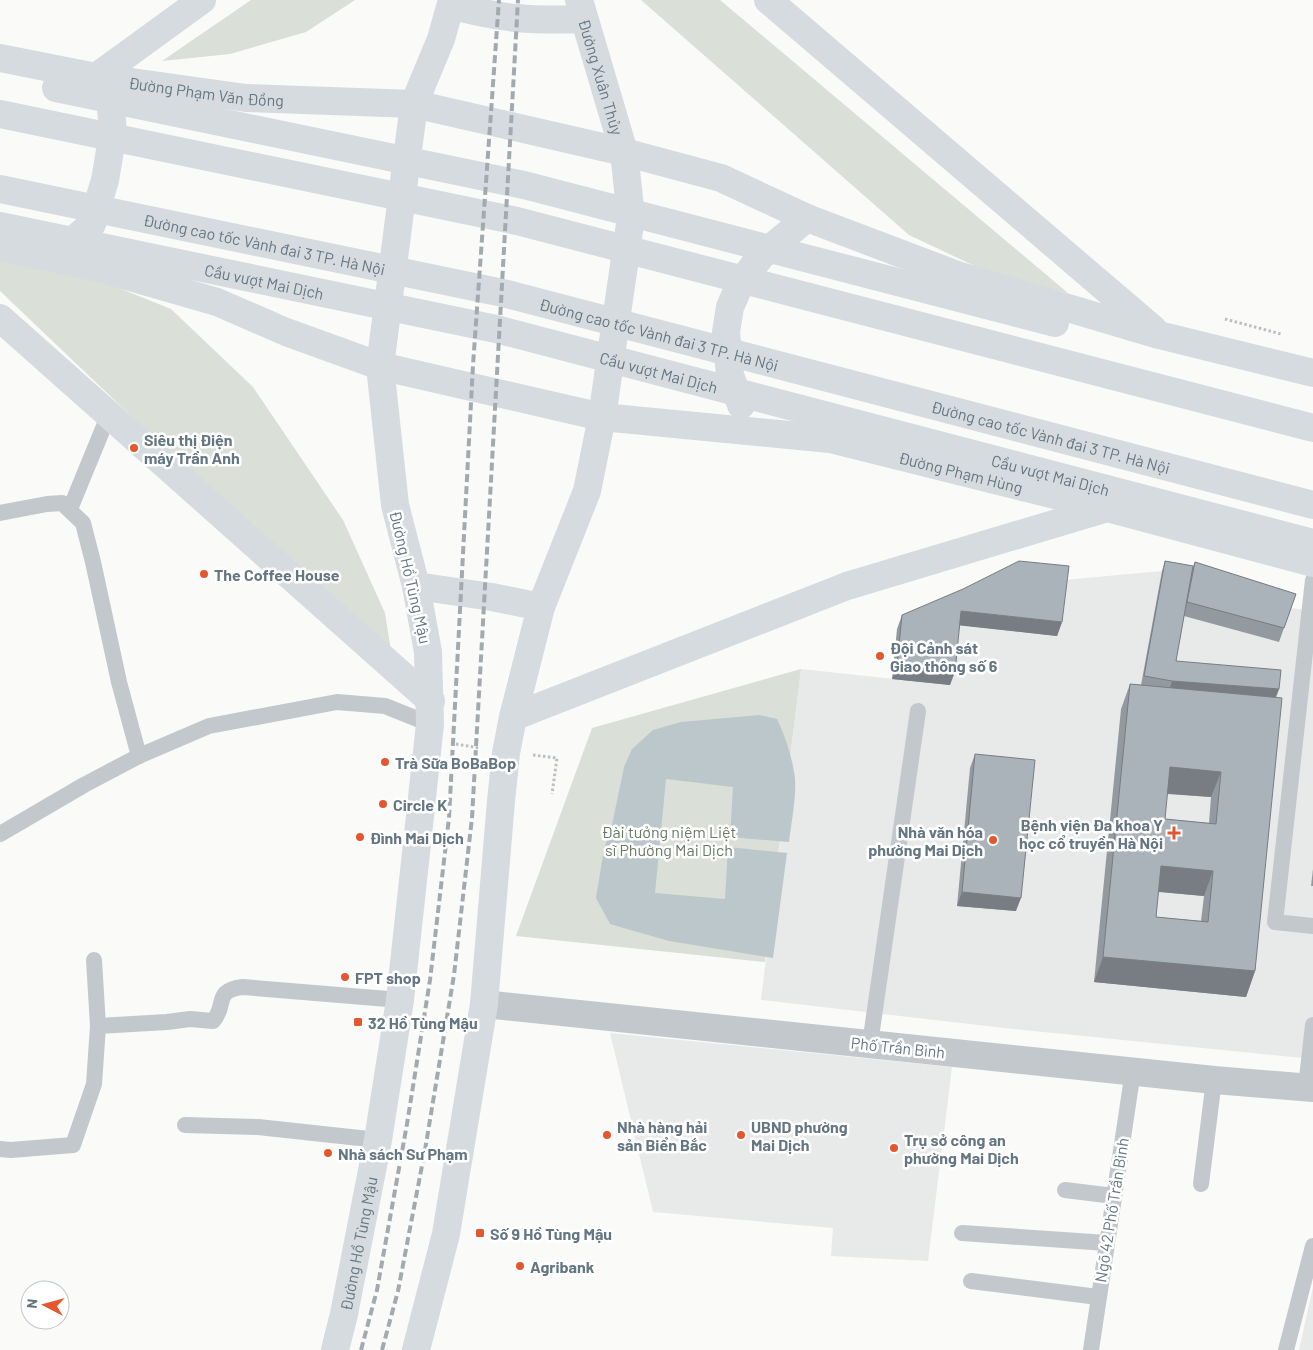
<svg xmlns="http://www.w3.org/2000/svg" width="1313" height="1350" viewBox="0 0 1313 1350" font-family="Barlow,sans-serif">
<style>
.built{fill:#e8e9e9}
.green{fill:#dadfd7}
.water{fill:#bbc7cb}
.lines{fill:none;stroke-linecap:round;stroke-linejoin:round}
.path{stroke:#bbbfc2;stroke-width:3;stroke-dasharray:2.5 2.5;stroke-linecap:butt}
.service{stroke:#c3c8cc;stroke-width:16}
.minor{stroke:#c3c8cc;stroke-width:28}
.primary{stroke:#d6dbdf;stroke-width:28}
.trunk{stroke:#d6dbdf;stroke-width:28}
.motorway{stroke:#d6dbdf;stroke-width:28}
.rail{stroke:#a2aab0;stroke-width:4;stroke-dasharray:8 4;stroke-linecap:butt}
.wall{fill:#929a9f;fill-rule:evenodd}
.shaded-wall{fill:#777d82}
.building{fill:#aab3b9;stroke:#777d82;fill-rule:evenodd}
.poi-dot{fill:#e4572e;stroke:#fff;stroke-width:2}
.labels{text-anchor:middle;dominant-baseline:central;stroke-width:5;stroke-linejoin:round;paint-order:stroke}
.street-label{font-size:16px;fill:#657683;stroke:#fff}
.poi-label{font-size:16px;font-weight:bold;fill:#657683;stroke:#fff;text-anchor:start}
.park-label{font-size:16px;fill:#687a64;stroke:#fff}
</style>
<rect width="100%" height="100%" fill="#fafaf8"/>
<!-- built -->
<g class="built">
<polygon points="1162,571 1291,608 1313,611 1313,1059 1013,1029 761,1000 801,669 950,685 956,625 1064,580"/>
<polygon points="610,1033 952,1067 928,1261 831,1256 833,1228 653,1212"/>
<polygon points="1313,1287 1313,1350 1299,1350"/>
</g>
<!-- green -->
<g class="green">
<polygon points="251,0 355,0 306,32 230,54 162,61"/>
<polygon points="641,0 720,0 1068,293 998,277 909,235"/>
<polygon points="0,253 69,268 171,309 253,387 343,520 385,613 391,651 299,576 0,291"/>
<polygon points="801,669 765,962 516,936 592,728"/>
</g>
<!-- water -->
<path class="water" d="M760 715 777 719C785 736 791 753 794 772 798 789 791 824 789 842L730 837 733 787 666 779 655 893 725 899 728 847 787 853 773 958 669 941 610 924 596 898 604 849 612 825 624 767 632 749 653 730 681 722Z"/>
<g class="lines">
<!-- path -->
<g class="path">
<polyline points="1225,319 1281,334"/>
<polyline points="456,744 479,748"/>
<polyline points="533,755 557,758 552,794"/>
</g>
<!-- service -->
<g class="service">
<polyline points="70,509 109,414"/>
<polyline points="0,513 47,504 62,503 83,523 93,562 119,682 139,756"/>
<polyline points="1313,580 1275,922 1313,926"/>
<polyline points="0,834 84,785 139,756 209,726 337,702 385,706 430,724"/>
<path d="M98 1026 167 1022 190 1019 213 1021C227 1006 213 990 243 987L400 1000"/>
<polyline points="870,1044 918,711"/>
<polyline points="1306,1087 1313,1025"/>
<polyline points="185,1125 258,1127 378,1140"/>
<polyline points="0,1149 11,1150 73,1145 94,1084 98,1026 94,960"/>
<polyline points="1201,1184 1214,1080"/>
<polyline points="1065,1190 1114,1196"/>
<polyline points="962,1233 1107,1243"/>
<polyline points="971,1281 1098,1297"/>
<polyline points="1091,1350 1133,1071"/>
<polyline points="1286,1350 1313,1246"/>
</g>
<!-- minor -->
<polyline class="minor" points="484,1004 1214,1080 1313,1088"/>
<!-- primary -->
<g class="primary">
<path id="s1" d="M579 0 624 152 631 217 602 417"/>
<polyline points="768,0 1153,329"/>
<path d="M451 5C500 19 533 21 584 19"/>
<path id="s2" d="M0 58 96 77 246 98 414 104 624 152 721 178 807 218 960 276 1159 335 1313 373"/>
<polyline points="96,77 202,0"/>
<polyline points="56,88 524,185 1055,323"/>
<path id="s3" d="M0 226 496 329 1313 543"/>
<path id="s4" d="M0 247 99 268 217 302 286 332 380 366 602 417 830 439 1107 508 1313 563"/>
<polyline points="63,249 92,224 105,180 113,133 110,96 101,84"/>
<polyline points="380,366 414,104 441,39 452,0"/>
<polyline points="741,405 730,375 726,332 730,307 741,282 761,256 807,218"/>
</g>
<!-- trunk -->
<g class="trunk">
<polyline points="0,318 431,701"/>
<polyline points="416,586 492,597 541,607"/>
<polyline points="513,717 847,586 1107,508"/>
<path id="s5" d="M335 1350 344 1314 378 1140 400 1000 430 724 428 652 416 586 395 505 380 366"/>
<polyline points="416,1350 446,1234 484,1004 501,801 506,753 513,717 541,607 587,491 602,417"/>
</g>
<!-- motorway -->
<g class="motorway">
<polyline points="0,114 517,221 1313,428"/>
<path id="s6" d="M0 189 503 293 1313 505"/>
</g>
<!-- rail -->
<g class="rail">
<polyline points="361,1350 377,1290 407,1124 430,980 449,818 473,365 499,0"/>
<polyline points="382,1350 398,1291 425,1150 454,975 472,818 518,0"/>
</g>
</g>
<!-- wall -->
<g class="wall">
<path d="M1165 561 1193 566 1195 562 1296 594 1279 642 1184 616 1176 661 1279 689 1276 698 1255 971 1246 997 1094 982 1121 709 1130 684 1141 685 1162 571ZM1167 794 1211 797 1209 823 1165 819ZM1158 892 1204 896 1201 921 1156 917Z"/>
<polygon points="902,615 1062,622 1057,636 960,625 950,685 892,679 897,629"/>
<polygon points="975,754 1016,911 957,906 970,768"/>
<polygon points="1313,869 1313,886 1311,886"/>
</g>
<!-- shaded-wall -->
<g class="shaded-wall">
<polygon points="961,611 1062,622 1057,636 956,625"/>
<polygon points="897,665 955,672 950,685 892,679"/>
<polygon points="1172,681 1279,689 1275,698 1169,691"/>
<polygon points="1170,767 1221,772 1211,797 1160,793"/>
<polygon points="1161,866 1213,871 1204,896 1152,891"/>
<polygon points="962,892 1021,898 1016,911 957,906"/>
<polygon points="1103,957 1255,971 1246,997 1094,982"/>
</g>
<!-- building -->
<g class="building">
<polygon points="1019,561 1069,566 1062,622 961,611 955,672 897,665 902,615 963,589"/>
<polygon points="1165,561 1193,566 1176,661 1281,670 1279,689 1172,681 1144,676"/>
<polygon points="1195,562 1296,594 1284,628 1187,602"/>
<path d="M1130 684 1282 698 1255 971 1103 957ZM1170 767 1221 772 1216 824 1165 819ZM1161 866 1213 871 1208 922 1156 917Z"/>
<polygon points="975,754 1035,760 1021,898 962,892"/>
</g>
<!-- markers -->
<g class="poi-dot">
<circle cx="134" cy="448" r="5"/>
<circle cx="204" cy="574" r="5"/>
<circle cx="880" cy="656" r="5"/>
<circle cx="385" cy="762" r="5"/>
<circle cx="383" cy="804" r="5"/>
<path d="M1171.5 825.5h5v5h5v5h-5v5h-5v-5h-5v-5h5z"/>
<circle cx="360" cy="837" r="5"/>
<circle cx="993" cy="840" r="5"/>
<circle cx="345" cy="977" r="5"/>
<rect x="353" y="1017" width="10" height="10" rx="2.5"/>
<circle cx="607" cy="1135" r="5"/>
<circle cx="741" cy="1135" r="5"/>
<circle cx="894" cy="1148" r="5"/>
<circle cx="328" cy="1153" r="5"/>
<rect x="475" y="1228" width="10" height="10" rx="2.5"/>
<circle cx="520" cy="1266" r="5"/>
</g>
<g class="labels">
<!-- street labels -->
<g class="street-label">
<text stroke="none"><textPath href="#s1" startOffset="80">Đường Xuân Thủy</textPath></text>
<text stroke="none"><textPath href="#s2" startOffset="209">Đường Phạm Văn Đồng</textPath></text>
<text stroke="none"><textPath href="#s6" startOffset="270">Đường cao tốc Vành đai 3 TP. Hà Nội</textPath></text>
<text stroke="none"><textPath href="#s3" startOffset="270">Cầu vượt Mai Dịch</textPath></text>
<text stroke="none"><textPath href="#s6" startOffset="675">Đường cao tốc Vành đai 3 TP. Hà Nội</textPath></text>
<text stroke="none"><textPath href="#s3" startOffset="675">Cầu vượt Mai Dịch</textPath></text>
<text stroke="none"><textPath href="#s6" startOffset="1080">Đường cao tốc Vành đai 3 TP. Hà Nội</textPath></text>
<text stroke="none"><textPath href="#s4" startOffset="991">Đường Phạm Hùng</textPath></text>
<text stroke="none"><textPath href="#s3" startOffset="1080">Cầu vượt Mai Dịch</textPath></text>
<text transform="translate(411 577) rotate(77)">Đường Hồ Tùng Mậu</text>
<text transform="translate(898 1047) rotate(6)">Phố Trần Bình</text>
<text transform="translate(1111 1210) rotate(-81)">Ngõ 42 Phố Trần Bình</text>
<text stroke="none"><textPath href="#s5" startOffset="109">Đường Hồ Tùng Mậu</textPath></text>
</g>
<!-- poi labels -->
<g class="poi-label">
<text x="144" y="439">Siêu thị Điện<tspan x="144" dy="18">máy Trần Anh</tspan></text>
<text x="214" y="574">The Coffee House</text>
<text x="890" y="647">Đội Cảnh sát<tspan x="890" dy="18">Giao thông số 6</tspan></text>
<text x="395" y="762">Trà Sữa BoBaBop</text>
<text x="393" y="804">Circle K</text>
<text x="1163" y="824" text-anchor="end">Bệnh viện Đa khoa Y<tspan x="1163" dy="18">học cổ truyền Hà Nội</tspan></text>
<text x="983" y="831" text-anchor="end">Nhà văn hóa<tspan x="983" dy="18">phường Mai Dịch</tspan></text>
<text x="370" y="837">Đình Mai Dịch</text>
<text x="355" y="977">FPT shop</text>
<text x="368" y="1022">32 Hồ Tùng Mậu</text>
<text x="617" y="1126">Nhà hàng hải<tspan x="617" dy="18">sản Biển Bắc</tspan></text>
<text x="751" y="1126">UBND phường<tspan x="751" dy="18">Mai Dịch</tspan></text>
<text x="904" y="1139">Trụ sở công an<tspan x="904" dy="18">phường Mai Dịch</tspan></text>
<text x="338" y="1153">Nhà sách Sư Phạm</text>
<text x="490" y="1233">Số 9 Hồ Tùng Mậu</text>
<text x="530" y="1266">Agribank</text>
</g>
<!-- park labels -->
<g class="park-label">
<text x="669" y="831">Đài tưởng niệm Liệt<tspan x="669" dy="18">sĩ Phường Mai Dịch</tspan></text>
</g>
</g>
<!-- north arrow -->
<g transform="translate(45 1305) rotate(276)"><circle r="24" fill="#ffffff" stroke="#c1c8cd"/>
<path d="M0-4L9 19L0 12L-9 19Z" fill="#e4572e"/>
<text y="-8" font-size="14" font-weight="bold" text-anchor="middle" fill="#657683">N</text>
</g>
</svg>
